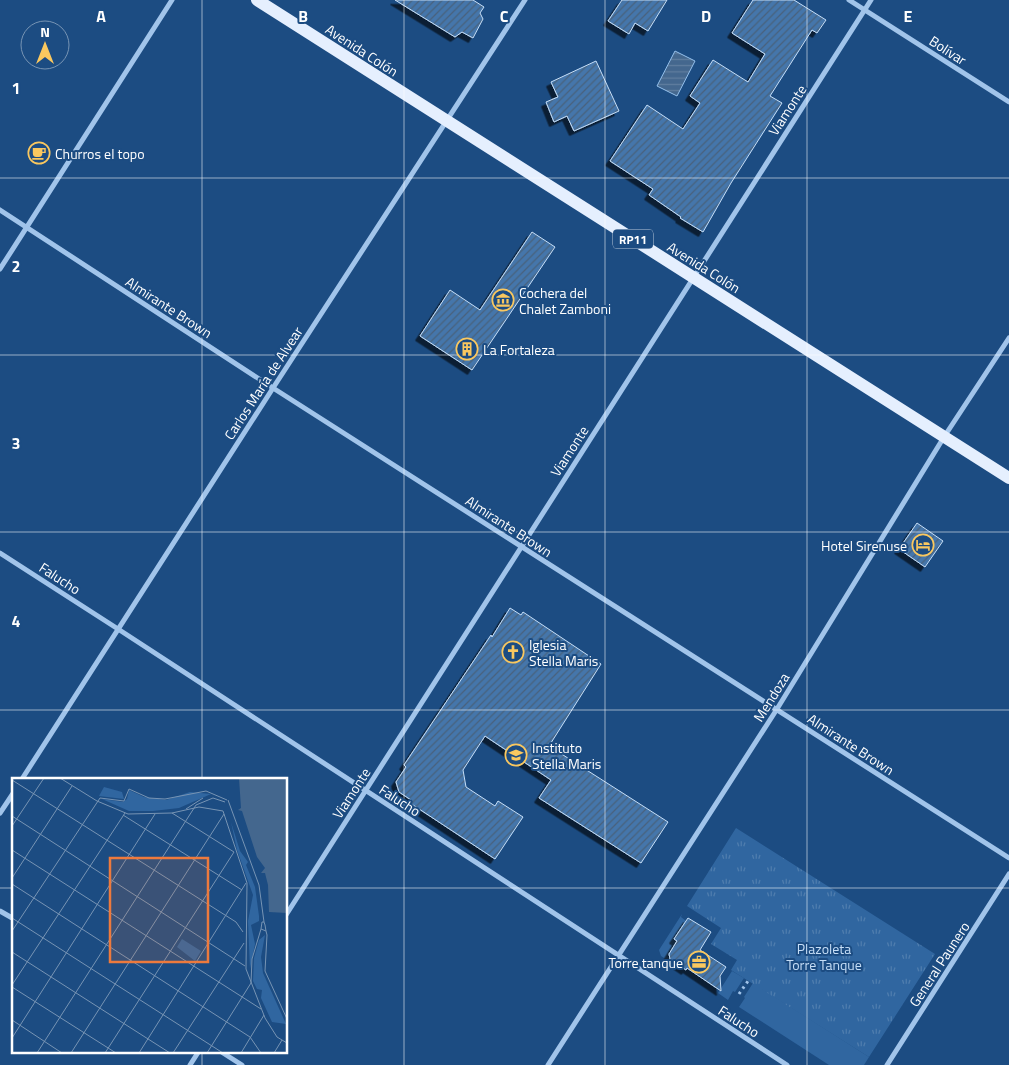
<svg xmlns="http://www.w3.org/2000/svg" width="1009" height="1065" viewBox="0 0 1009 1065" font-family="'Titillium Web',sans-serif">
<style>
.green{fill:#3066a0}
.park{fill:url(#park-tufts)}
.water{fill:url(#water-rules);stroke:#94c0ec}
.building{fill:url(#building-hatch);stroke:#c6def7;filter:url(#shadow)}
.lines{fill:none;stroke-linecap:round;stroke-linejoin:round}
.path{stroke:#a1c4ea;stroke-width:3;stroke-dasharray:2.5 4;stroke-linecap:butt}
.minor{stroke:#a1c4ea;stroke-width:5}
.primary{stroke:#e5effe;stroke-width:12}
.grid{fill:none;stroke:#fff;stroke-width:1;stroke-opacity:0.55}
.labels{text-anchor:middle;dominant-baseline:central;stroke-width:4;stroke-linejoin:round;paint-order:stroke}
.shield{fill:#1c4c82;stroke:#bbc9da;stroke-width:1}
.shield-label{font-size:12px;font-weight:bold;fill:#fff}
.street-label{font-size:14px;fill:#fff;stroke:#1c4c82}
.poi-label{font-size:14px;fill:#fff;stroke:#1c4c82;text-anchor:start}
.park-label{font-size:14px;fill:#c6def7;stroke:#1c4c82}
.inset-road{fill:none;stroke:#7794b4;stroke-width:1}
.view{fill:#ed7a3d;fill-opacity:0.15;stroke:#ed7a3d;stroke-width:2.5}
.inset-edge{fill:none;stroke:#fff;stroke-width:2.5}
.grid-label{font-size:16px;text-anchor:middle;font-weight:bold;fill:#fff;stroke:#1c4c82;stroke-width:4;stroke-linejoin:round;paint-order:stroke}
</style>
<defs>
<pattern id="park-tufts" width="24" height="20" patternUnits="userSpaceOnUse" patternTransform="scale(1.25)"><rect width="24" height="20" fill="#3066a0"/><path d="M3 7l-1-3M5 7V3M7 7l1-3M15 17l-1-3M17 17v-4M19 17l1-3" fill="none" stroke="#4f7dae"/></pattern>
<pattern id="water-rules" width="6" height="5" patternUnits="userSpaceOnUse" patternTransform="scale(1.25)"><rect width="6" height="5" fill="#44678e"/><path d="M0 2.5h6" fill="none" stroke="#607e9f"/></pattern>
<pattern id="building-hatch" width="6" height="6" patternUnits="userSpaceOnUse" patternTransform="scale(1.25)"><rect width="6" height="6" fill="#4476ab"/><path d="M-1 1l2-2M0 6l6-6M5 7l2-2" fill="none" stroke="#48617c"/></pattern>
<filter id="shadow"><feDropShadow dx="-4.5" dy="4.5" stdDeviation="0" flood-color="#0009"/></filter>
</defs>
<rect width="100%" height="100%" fill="#1c4c82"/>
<!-- green -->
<g class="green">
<polygon points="682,914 681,917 686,921 675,939 677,941 667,956 670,959 670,962 672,963 661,956 659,950"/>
<polygon points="732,971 744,978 735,992 733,991 728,1000 718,993"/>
<polygon points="753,983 869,1057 864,1065 829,1065 739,1007 745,998 744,997"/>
</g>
<!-- park -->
<polygon class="park" points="736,828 935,954 869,1057 731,970 737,960 711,944 721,928 687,906"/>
<!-- water -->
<polygon class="water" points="675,51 695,61 677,96 657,86"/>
<!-- building -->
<g class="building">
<polygon points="395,0 473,0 484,7 480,13 483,19 473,38 462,32 455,37"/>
<polygon points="622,0 667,0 648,31 635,23 629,34 608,21"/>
<polygon points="753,0 794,0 826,20 817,33 812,30 770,96 782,103 731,183 703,232 680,218 681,217 649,195 653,189 610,161 647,105 683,129 700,103 690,96 713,60 748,82 765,54 732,33"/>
<polygon points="596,61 619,111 574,131 567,116 554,122 546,102 558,97 551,82"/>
<polygon points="532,232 555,247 472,370 420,336 450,290 480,310"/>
<polygon points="917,523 943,541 925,567 899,549"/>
<polygon points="510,608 521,615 523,612 601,664 549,746 668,822 641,863 539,798 551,780 485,736 463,770 466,787 495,806 498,801 523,817 495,859 410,803 411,800 399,792 396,782 406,767 404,765 491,635 492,637"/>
<polygon points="688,918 711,932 700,950 726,967 720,976 721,991 687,968 686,970 677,964 671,964 669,954 677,941 674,939"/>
</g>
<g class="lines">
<!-- path -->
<polyline class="path" points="739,994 748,981"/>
<!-- minor -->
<g class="minor">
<polyline points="849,0 1009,102"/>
<polyline points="0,210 273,388 1009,858"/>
<polyline points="0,269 172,0"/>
<polyline points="0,553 118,629 787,1065"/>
<polyline points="22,779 273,388 525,0"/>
<polyline points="0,813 14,792"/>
<polyline points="0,911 14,919"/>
<polyline points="286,915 871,0"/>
<polyline points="220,1051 242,1065"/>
<polyline points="190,1065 199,1051"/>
<polyline points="548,1065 777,709 944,437 1009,338"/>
<polyline points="887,1065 1009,874"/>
</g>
<!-- primary -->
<polyline class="primary" points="257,0 1009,478"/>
</g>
<!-- grid -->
<path class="grid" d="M202 0V779M404 0V1065M605 0V1065M807 0V1065M0 178H1009M0 355H1009M0 532H1009M0 710H1009M0 888H14M286 888H1009M202 1051V1065"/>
<!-- icons -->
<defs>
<g id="cafe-ring" transform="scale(1.125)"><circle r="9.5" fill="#1c4c82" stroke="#fac85f" stroke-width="1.5"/><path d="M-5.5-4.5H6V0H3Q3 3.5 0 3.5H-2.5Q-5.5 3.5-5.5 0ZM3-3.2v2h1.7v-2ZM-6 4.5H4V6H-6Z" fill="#fac85f"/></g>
<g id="museum-ring" transform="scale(1.125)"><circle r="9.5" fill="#1c4c82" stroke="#fac85f" stroke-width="1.5"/><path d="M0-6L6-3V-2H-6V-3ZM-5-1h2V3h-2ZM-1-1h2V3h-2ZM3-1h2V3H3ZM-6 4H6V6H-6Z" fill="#fac85f"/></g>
<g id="building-ring" transform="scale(1.125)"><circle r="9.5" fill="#1c4c82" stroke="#fac85f" stroke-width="1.5"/><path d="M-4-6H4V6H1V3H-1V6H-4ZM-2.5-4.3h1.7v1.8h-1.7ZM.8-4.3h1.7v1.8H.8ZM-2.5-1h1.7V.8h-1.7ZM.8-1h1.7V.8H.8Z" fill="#fac85f"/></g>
<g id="hotel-ring" transform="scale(1.125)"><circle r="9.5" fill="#1c4c82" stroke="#fac85f" stroke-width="1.5"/><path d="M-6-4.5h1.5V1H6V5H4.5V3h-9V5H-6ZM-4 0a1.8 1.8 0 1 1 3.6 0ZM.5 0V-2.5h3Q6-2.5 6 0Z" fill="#fac85f"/></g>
<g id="church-ring" transform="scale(1.125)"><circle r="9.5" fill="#1c4c82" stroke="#fac85f" stroke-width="1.5"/><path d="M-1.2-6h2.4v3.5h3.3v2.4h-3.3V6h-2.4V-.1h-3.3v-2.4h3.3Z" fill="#fac85f"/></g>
<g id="university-ring" transform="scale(1.125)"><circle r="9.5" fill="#1c4c82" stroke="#fac85f" stroke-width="1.5"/><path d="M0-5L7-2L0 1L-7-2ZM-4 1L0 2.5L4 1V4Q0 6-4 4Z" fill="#fac85f"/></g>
<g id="office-ring" transform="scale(1.125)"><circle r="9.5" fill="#1c4c82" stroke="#fac85f" stroke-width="1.5"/><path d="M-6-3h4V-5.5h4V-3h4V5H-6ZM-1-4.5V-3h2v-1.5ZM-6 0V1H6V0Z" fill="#fac85f"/></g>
</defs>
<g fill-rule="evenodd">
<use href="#cafe-ring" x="39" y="153"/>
<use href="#museum-ring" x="503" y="300"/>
<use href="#building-ring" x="467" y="349"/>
<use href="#hotel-ring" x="923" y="545"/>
<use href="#church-ring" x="513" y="652"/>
<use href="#university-ring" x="516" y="755"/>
<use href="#office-ring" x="699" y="962"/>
</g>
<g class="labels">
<!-- shield labels -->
<rect class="shield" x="613" y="229.5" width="40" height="19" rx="4"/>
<g class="shield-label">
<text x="633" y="239">RP11</text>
</g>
<!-- street labels -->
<g class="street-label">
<text transform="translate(362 50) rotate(33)">Avenida Colón</text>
<text transform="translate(948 50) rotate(33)">Bolívar</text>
<text transform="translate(787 110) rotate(-57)">Viamonte</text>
<text transform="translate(704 267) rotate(32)">Avenida Colón</text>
<text transform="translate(169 307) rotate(33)">Almirante Brown</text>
<text transform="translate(263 383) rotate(-57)">Carlos María de Alvear</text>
<text transform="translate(569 451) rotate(-57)">Viamonte</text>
<text transform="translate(509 526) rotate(33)">Almirante Brown</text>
<text transform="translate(60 578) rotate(33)">Falucho</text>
<text transform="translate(771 697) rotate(-58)">Mendoza</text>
<text transform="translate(851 744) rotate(33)">Almirante Brown</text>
<text transform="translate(351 793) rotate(-57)">Viamonte</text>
<text transform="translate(400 800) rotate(33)">Falucho</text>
<text transform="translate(939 964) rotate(-57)">General Paunero</text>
<text transform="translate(739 1021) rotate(33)">Falucho</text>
</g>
<!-- poi labels -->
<g class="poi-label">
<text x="55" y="153">Churros el topo</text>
<text x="519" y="292">Cochera del<tspan x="519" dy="16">Chalet Zamboni</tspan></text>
<text x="483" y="349">La Fortaleza</text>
<text x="907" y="545" text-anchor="end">Hotel Sirenuse</text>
<text x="529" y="644">Iglesia<tspan x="529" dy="16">Stella Maris</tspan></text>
<text x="532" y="747">Instituto<tspan x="532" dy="16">Stella Maris</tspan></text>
<text x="683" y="962" text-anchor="end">Torre tanque</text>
</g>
<!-- park labels -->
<g class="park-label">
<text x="824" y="948">Plazoleta<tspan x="824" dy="16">Torre Tanque</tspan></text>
</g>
</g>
<!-- overview -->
<g transform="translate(12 778)">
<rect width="275" height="275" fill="#1c4c82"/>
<path d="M219 44 228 73 236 84 234 87 243 109 247 138V143L239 147 243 166 238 191 236 143 241 117 225 72ZM253 157 249 179 251 195 274 246 260 244 249 220 250 212 245 211 241 203 242 180 247 162Z" fill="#3066a0"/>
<path d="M92 9 110 14 112 21 87 18ZM117 12 132 19 154 22 178 14 199 16 167 30 141 33H117L90 21 111 24 115 21ZM170 161 189 173 183 183 165 169Z" fill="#3066a0"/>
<path d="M227 0H275V135L257 134 256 107 253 95H249L253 90 245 79 230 33 226 32 229 30Z" fill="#44678e"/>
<path class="inset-road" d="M48 0 85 23 116 36 160 35 187 29 211 33 235 105 234 191 253 240 265 259 275 265M0 2 224 144 231 154M216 22 247 107 252 144M174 31 191 20M111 37 230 112M0 38 233 188M0 48 32 0M0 72 249 231M0 100 60 8M0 106 238 259 249 275M0 140 211 275M0 153 88 20 112 23 117 11 137 20 153 21 194 13 215 22M254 153 249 151 250 144H252L253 147 254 153 255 157 253 193 275 241M0 174 158 275M0 207 113 35M0 209 104 275M0 242 50 275M0 260 143 36M25 275 184 27 201 20 213 24M59 275 212 36M93 275 222 74 160 35M127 275 234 105M161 275 232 165M195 275 239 205 240 181 249 151M229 275 252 237M262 275 270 262"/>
<path class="view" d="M98 80H196V184H98Z"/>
<rect width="275" height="275" class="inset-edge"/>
</g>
<g class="grid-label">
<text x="101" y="22">A</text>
<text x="303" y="22">B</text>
<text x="504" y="22">C</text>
<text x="706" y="22">D</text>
<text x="908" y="22">E</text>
<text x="16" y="94">1</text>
<text x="16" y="272">2</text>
<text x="16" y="449">3</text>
<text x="16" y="627">4</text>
</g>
<!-- north arrow -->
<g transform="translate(45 45)"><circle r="24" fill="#1c4c82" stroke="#7794b4"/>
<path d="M0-4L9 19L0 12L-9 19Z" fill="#fac85f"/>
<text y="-8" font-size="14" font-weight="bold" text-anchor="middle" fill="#ffffff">N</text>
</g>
</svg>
